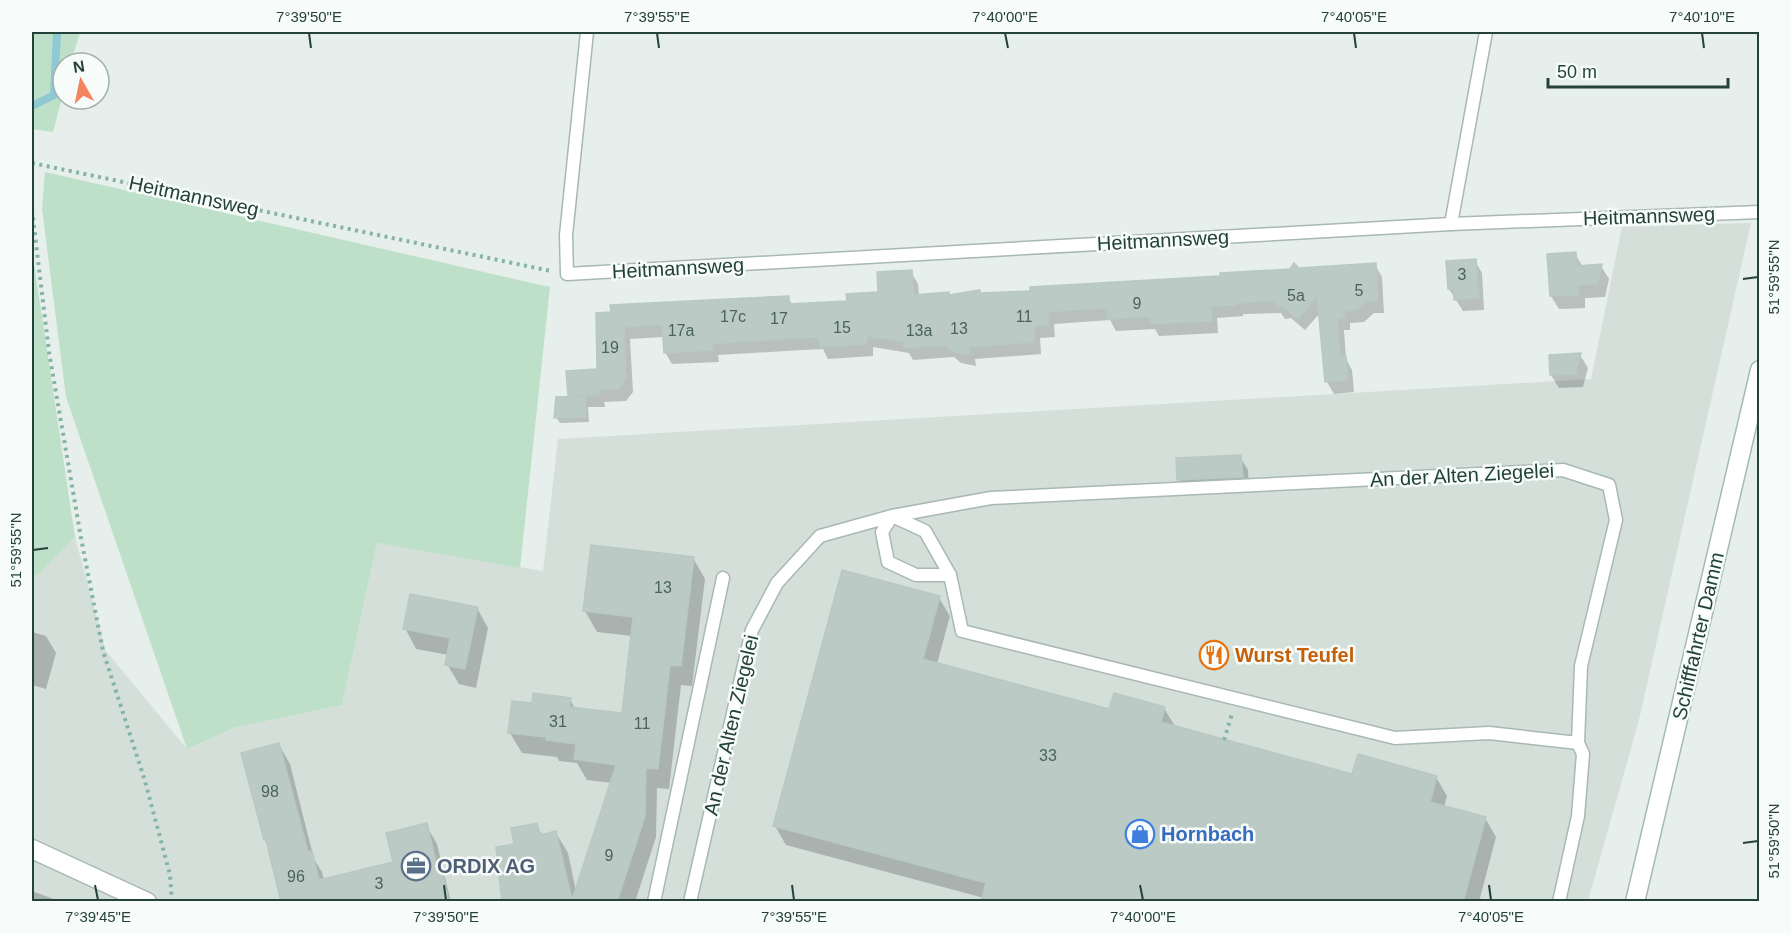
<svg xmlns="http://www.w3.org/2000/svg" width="1791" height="933" viewBox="0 0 1791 933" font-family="Helvetica,sans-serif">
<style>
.built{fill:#d4dfda}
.green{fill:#bfe0c8}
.shadow{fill:#0003}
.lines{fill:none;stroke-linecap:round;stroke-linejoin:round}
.stream{stroke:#8ec9d4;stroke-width:8}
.building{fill:#bbcac4;stroke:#b8c9c2;stroke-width:1.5}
.lane-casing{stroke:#a8b8b2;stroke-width:15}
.street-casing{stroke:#a8b8b2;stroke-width:21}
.secondary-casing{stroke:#a4bbb3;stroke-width:21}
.path{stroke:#86b3a5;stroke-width:4;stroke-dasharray:3 4.5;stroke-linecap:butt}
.lane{stroke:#fff;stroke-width:12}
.street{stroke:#fff;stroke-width:18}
.secondary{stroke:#fff;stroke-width:18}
.ticks{fill:none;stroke:#24423a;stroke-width:2}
.labels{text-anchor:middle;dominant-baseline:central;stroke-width:5;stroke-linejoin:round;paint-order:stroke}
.number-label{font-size:16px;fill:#4a645c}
.street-label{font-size:20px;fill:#24423a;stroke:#f7fbf9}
.food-label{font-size:20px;font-weight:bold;fill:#c56008;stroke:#f7fbf9;text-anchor:start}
.shop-label{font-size:20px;font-weight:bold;fill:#366cbe;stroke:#f7fbf9;text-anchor:start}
.service-label{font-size:20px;font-weight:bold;fill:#4e5e75;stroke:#f7fbf9;text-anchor:start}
.neatline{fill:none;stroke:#24423a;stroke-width:2}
.ticks-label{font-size:15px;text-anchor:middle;fill:#24423a}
</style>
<rect width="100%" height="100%" fill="#e6efeb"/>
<!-- built -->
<polygon class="built" points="1751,223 1639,720 1588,901 32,901 32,576 39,574 75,537 106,651 187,749 234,728 342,705 377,543 543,571 558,439 1591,379 1622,227"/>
<!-- green -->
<g class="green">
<polygon points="32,32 80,32 71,63 63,63 63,94 53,132 32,129"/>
<polygon points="45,172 550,287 520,568 377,543 342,705 234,728 187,749 66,397 42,209"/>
<polygon points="32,250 75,537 39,574 32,576"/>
</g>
<!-- shadow -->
<g class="shadow">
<polygon points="1575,254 1583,267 1601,266 1609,279 1605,297 1585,298 1585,308 1559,309 1551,296 1549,255"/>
<polygon points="1475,261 1482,273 1484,310 1463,311 1449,289"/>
<polygon points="1375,265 1382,277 1384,313 1374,313 1364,322 1350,323 1350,330 1344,330 1346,359 1352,370 1354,392 1334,394 1327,382 1320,313 1305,330 1291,318 1285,319 1281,313 1243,314 1243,316 1217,318 1218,333 1159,336 1155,329 1116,331 1110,320 1054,324 1055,337 1040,338 1041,354 975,359 976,366 961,363 954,357 913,360 909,353 873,347 873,356 828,359 823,349 802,350 718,355 719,362 672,364 665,352 664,337 630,339 633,392 626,401 604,402 605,407 588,407 589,422 560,423 556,417 571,398 568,372 598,371 597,314 788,297 793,306 848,303 880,293 911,272 918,284 919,296 948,294 950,297 979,292 981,295"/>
<polygon points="1580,355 1588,368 1583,387 1559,388 1551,375"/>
<polygon points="1240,457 1248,470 1249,490 1186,493 1179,480"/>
<polygon points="693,558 705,579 692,686 681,685 669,789 657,788 656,837 635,902 507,902 515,845 536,825 543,836 556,833 568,853 576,891 612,783 587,780 577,763 559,761 557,757 522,753 510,733 533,705 570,699 575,709 623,715 632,636 597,632 585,611"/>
<polygon points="939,598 950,616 937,664 1110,711 1164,708 1176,728 1353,776 1436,777 1447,796 1444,807 1485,818 1496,837 1479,902 983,902 984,898 786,845 775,826"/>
<polygon points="477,608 488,628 476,688 459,684 447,664 449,655 416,649 405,628"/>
<polygon points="32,632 46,636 56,653 46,689 32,685"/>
<polygon points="279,745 290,764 314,859 322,872 324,880 395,863 426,825 437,844 451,902 283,902 269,846 265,840"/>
<polygon points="32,891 62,902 32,902"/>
</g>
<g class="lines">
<!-- stream -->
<polyline class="stream" points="32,106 54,95 57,32"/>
</g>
<!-- building -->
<g class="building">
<polygon points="1576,252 1577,266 1602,264 1598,284 1578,285 1579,295 1550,296 1547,254"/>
<polygon points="1476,259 1479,298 1454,300 1454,289 1448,289 1446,261"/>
<polygon points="1294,263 1299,268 1376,263 1378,301 1366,302 1357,310 1344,311 1344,318 1337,319 1340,356 1346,356 1348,380 1325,382 1317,296 1298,319 1283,307 1276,307 1276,301 1236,303 1237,305 1211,306 1212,321 1151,324 1150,317 1107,319 1107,308 1048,312 1049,325 1034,326 1035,342 969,347 969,354 952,352 946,345 904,348 904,342 867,336 867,344 820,347 819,337 795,338 712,344 713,350 664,353 662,325 624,327 626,379 619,389 598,390 599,395 568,395 566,371 597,369 596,313 611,312 610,305 789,296 789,304 847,301 846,294 878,292 877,272 912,270 914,295 949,292 949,295 980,290 980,293 1030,291 1030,287 1220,276 1220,273 1290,269"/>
<polygon points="1581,353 1576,374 1550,375 1549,355"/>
<polygon points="585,396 586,417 554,418 556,397"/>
<polygon points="1241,455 1243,477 1177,480 1176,458"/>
<polygon points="591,545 694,557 681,666 670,665 658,769 646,768 645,816 617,902 502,902 496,847 514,844 511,828 537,823 540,835 556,831 572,900 616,765 574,759 576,744 546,740 546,737 508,733 512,701 532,703 533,693 571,698 569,707 622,713 633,617 583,611"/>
<polygon points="842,570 940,596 923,659 1109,709 1114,693 1165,707 1161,722 1352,774 1358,754 1437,776 1430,802 1486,817 1463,902 981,902 986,883 773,826"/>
<polygon points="410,594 478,607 465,669 445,665 450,638 403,629"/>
<polygon points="279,743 308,852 312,851 319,880 393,862 386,833 427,823 438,871 442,870 449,902 281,902 266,840 264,840 241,753"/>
</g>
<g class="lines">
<!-- lane casing -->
<g class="lane-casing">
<g id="lane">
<polyline points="587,32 566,235 567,274 1451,224 1760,212"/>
<polyline points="1451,224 1486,32"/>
<polyline points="892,516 882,532 888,562 916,575 950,575"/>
<polyline points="654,902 723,578"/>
<polyline points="690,902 752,630 777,583 820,536 892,516 991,498 1563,470 1609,485 1616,520 1581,666 1578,743 1489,733 1395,738 962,631 950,575 925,531 892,516"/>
<polyline points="1559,902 1578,816 1583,754 1578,743"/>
</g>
</g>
<!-- street casing -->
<g class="street-casing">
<polyline id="street" points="32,849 147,902"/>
</g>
<!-- secondary casing -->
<g class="secondary-casing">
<polyline id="secondary" points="1635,902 1760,370"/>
</g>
<!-- path -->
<g class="path">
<polyline points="32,163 551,271"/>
<polyline points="32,210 49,352 81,538 103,651 145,781 170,875 172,902"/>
<polyline points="1224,740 1232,714"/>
</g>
<!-- lane -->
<use href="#lane" class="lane"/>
<!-- street -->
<use href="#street" class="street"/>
<!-- secondary -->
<use href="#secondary" class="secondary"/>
</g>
<!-- ticks -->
<path class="ticks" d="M309 33 311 48M657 33 659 48M1005 33 1008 48M1354 33 1356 48M1702 33 1704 48M1743 279 1758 277M33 550 48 548M1743 843 1758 841M95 885 98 900M444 885 446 900M792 885 794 900M1140 885 1143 900M1489 885 1491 900"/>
<!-- icons -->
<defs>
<g id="restaurant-ring" transform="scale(1.5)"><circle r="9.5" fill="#f7fbf9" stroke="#e8710a" stroke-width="1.5"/><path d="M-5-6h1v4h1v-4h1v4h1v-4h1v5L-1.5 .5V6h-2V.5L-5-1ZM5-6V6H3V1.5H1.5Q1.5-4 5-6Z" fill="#e8710a"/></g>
<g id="shop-ring" transform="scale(1.5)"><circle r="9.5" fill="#f7fbf9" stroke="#3f7fe0" stroke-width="1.5"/><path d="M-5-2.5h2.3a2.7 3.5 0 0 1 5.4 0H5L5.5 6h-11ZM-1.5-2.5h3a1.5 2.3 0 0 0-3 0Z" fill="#3f7fe0"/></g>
<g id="office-ring" transform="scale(1.5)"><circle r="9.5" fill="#f7fbf9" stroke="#5c6f8a" stroke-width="1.5"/><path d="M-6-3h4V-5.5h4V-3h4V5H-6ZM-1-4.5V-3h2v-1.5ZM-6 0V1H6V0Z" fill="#5c6f8a"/></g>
</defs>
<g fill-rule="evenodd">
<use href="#restaurant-ring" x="1214" y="655"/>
<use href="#shop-ring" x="1140" y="834"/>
<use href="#office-ring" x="416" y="866"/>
</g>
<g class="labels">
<!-- number labels -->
<g class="number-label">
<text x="1462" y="274">3</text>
<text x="1359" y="290">5</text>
<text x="1296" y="295">5a</text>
<text x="1137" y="303">9</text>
<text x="733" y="316">17c</text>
<text x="1024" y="316">11</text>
<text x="779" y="318">17</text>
<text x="842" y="327">15</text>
<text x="959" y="328">13</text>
<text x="681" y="330">17a</text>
<text x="919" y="330">13a</text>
<text x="610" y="347">19</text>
<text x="663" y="587">13</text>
<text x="558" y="721">31</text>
<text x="642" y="723">11</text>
<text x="1048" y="755">33</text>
<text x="270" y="791">98</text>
<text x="609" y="855">9</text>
<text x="296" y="876">96</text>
<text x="379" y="883">3</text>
</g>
<!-- street labels -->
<g class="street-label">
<text transform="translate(194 196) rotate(12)">Heitmannsweg</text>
<text transform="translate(1649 216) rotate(-2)">Heitmannsweg</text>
<text transform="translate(1163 240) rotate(-3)">Heitmannsweg</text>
<text transform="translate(678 268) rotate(-3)">Heitmannsweg</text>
<text transform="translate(1462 475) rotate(-3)">An der Alten Ziegelei</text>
<text transform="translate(1698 636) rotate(-77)">Schifffahrter Damm</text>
<text transform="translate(731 725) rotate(-77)">An der Alten Ziegelei</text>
</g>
<!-- food labels -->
<g class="food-label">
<text x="1235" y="655">Wurst Teufel</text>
</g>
<!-- shop labels -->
<g class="shop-label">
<text x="1161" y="834">Hornbach</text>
</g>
<!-- service labels -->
<g class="service-label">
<text x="437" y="866">ORDIX AG</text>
</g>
</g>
<!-- border -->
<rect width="1791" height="933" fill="none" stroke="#f7fbf9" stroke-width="66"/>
<!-- north arrow -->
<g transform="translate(81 81) rotate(351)"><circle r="28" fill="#f7fbf9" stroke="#a3b1ad" stroke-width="1.5"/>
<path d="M0-4.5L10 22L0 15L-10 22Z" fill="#f4845f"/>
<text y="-9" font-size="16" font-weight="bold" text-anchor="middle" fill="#24423a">N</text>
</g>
<!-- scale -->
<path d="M1548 78v9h180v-9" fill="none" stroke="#24423a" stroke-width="3"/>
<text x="1557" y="78" font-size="18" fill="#24423a" stroke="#f7fbf9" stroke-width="4.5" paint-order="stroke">50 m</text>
<rect x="33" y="33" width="1725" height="867" class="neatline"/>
<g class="ticks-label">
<text x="309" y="22">7°39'50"E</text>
<text x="657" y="22">7°39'55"E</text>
<text x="1005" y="22">7°40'00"E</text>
<text x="1354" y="22">7°40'05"E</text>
<text x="1702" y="22">7°40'10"E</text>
<text transform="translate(1774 277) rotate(-90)" y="5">51°59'55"N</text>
<text transform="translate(16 550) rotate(-90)" y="5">51°59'55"N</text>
<text transform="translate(1774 841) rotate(-90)" y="5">51°59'50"N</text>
<text x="98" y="922">7°39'45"E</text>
<text x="446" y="922">7°39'50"E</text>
<text x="794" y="922">7°39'55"E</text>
<text x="1143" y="922">7°40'00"E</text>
<text x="1491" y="922">7°40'05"E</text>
</g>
</svg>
